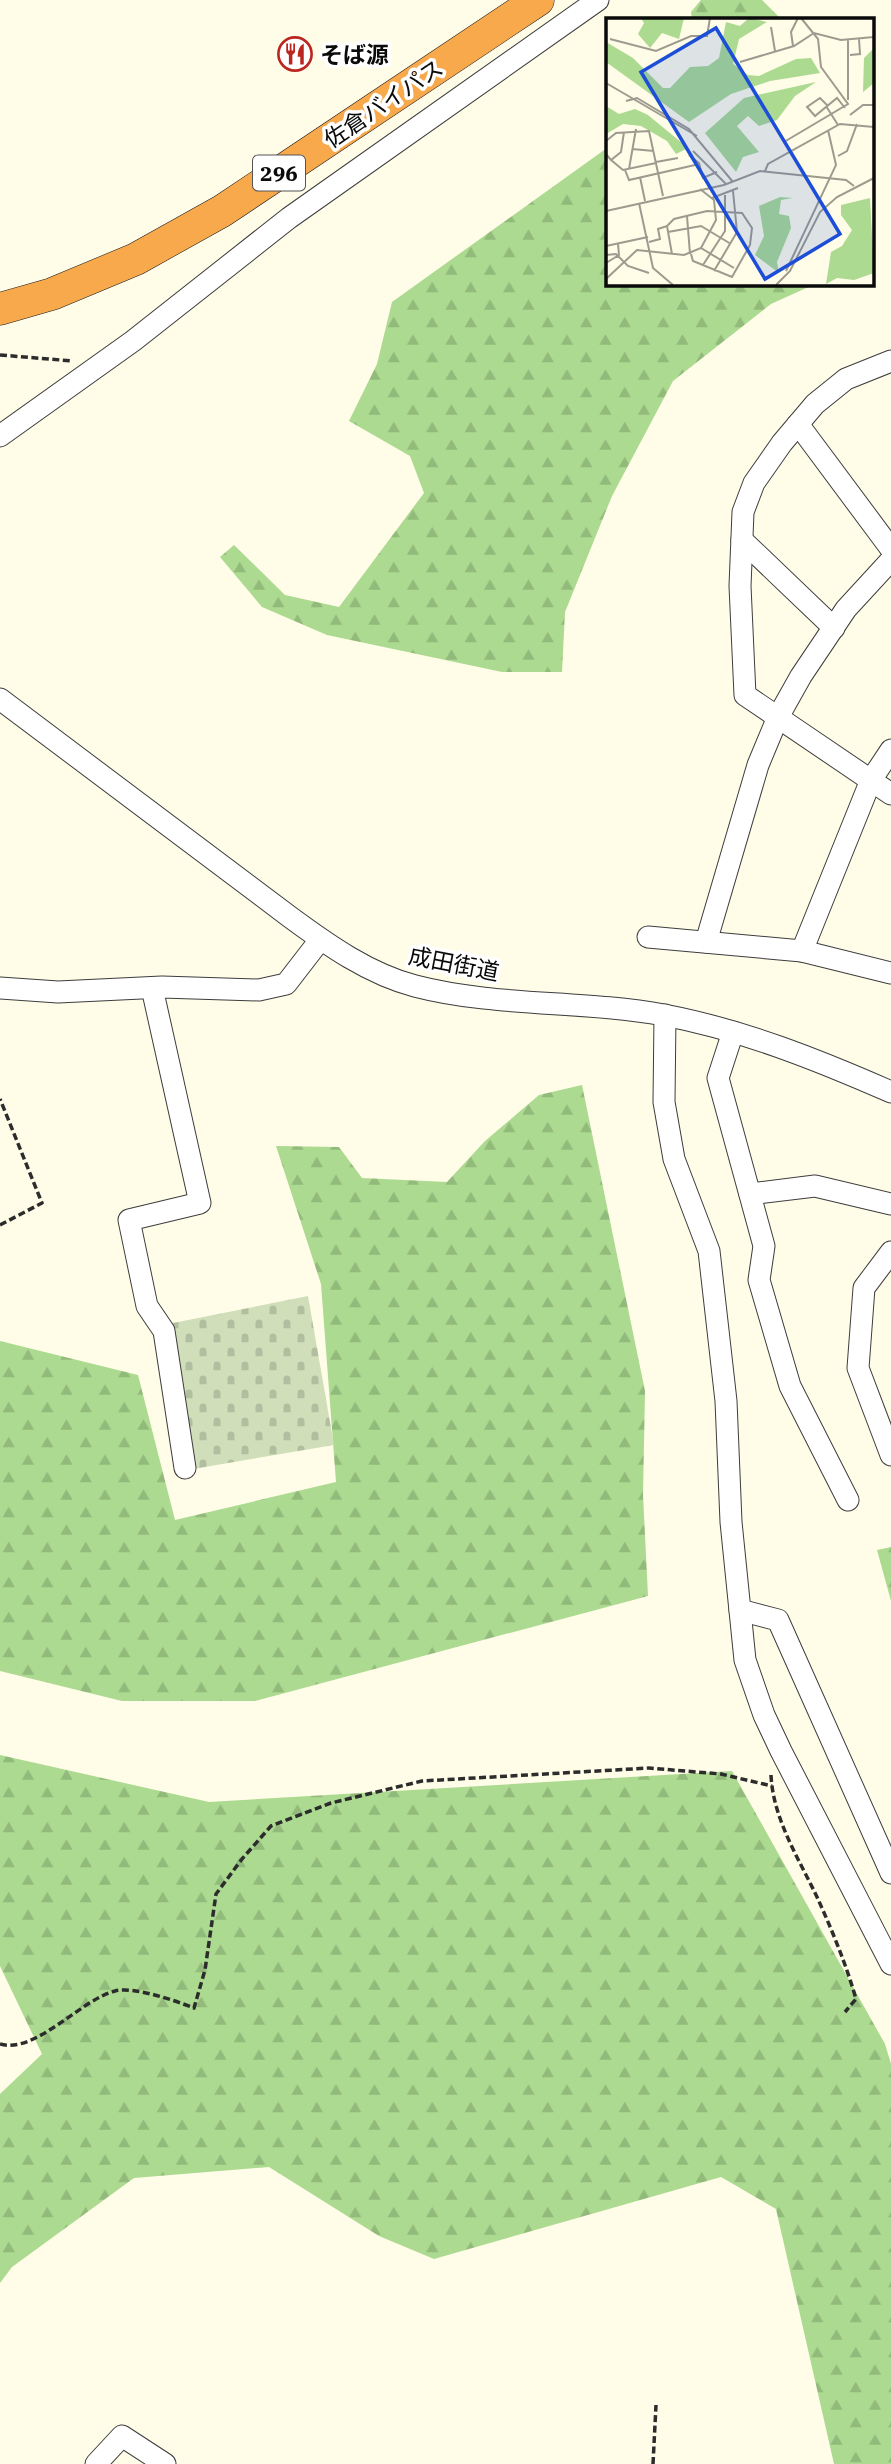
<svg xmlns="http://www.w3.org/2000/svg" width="891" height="2464" viewBox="0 0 891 2464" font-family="'IBM Plex Serif','Noto Sans JP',serif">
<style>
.forest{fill:url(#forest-firs)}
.cemetery{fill:url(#cemetery-stones)}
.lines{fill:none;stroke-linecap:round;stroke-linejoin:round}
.minor-casing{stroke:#3d3d3d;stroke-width:23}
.highway-casing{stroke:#1b1b1b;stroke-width:33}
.path{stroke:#2c2c2c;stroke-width:3.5;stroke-dasharray:7 3.5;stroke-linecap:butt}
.minor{stroke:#fff;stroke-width:21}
.highway{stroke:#f8a94c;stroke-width:32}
.labels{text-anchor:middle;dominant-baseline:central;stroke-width:7;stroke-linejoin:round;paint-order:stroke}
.shield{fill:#fff;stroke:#545454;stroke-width:2}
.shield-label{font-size:21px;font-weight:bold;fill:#0a0a0a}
.poi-label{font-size:23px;font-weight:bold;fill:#0a0a0a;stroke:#fff;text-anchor:start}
.street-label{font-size:23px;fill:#0a0a0a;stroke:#fff}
.inset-road{fill:none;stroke:#9d9b8f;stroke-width:2}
.view{fill:#1d4ed8;fill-opacity:0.15;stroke:#1d4ed8;stroke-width:3.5}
.inset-edge{fill:none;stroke:#0a0a0a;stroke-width:3.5}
</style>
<defs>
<pattern id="forest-firs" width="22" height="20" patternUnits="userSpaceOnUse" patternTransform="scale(1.75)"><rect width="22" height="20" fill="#abda90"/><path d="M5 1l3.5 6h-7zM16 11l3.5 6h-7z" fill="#92ba7b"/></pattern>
<pattern id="cemetery-stones" width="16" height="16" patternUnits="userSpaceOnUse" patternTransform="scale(1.75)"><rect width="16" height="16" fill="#d0dfba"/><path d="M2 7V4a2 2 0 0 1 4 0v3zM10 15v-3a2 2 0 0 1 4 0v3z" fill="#b1be9f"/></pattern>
</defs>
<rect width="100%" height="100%" fill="#fffce7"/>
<!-- forest -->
<g class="forest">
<polygon points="701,0 762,0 781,19 692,19 691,12"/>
<polygon points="607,148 608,284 815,284 771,304 673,381 612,496 565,612 562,672 502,672 327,635 262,607 220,557 234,545 285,595 339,607 424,493 410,456 349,421 377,364 392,302"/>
<polygon points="582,1085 645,1391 643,1495 648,1596 255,1701 122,1701 0,1671 0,1341 138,1375 175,1520 336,1482 321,1284 276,1146 339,1147 362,1178 447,1182 485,1141 539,1095"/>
<polygon points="891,1547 891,1601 877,1550"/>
<polygon points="0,1755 209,1802 732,1771 885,2044 891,2064 891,2464 834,2464 776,2209 721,2177 434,2259 379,2236 269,2167 134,2178 12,2267 0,2283 0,2094 42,2054 0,1966"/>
</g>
<!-- cemetery -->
<polygon class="cemetery" points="308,1296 334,1445 193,1469 168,1324"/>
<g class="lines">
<!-- minor casing -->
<g class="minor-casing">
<g id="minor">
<polyline points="891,361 846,379 815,404 782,443 754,483 743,512 740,586 745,695 891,794"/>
<polyline points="798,424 891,549"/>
<polyline points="0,436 133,341 289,218 598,0"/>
<polyline points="742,540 834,628"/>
<path d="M0 699 290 917C328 945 369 974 415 986 496 1007 582 1000 664 1015 743 1030 818 1060 891 1092"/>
<polyline points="648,937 802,951 891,973"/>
<polyline points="706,942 758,765 778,717 801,676 846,609 891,560"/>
<polyline points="802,951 871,780 891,750"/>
<polyline points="0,988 58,992 162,987 259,990 286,984 320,940"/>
<polyline points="152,988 200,1203 129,1220 147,1306 164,1331 185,1468"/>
<polyline points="665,1015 664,1102 674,1159 709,1251 726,1401 731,1522 745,1660 764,1715 781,1751 891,1964"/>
<polyline points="733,1032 718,1078 764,1246 759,1280 790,1386 848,1500"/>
<polyline points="750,1194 815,1186 891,1204"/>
<polyline points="891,1252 864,1288 858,1368 891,1455"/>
<polyline points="740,1610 778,1620 891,1873"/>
<polyline points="96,2464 122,2436 165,2464"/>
</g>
</g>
<!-- highway casing -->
<g class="highway-casing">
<polyline id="highway" points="0,309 52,294 136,259 222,211 538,0"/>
</g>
<!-- path -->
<g class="path">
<polyline points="0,355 73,361"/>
<polyline points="0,1225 42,1203 0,1099"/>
<path d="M771 1775C773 1819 799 1859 817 1897 832 1930 846 1964 856 1999L845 2012"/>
<path d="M0 2044C36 2054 80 2000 115 1991 134 1986 176 2001 194 2008L205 1970 216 1894 242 1859 271 1826 331 1803 422 1781 649 1768 721 1774 772 1786"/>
<polyline points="653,2464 656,2405"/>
</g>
<!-- minor -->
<use href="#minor" class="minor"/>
<!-- highway -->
<use href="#highway" class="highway"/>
</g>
<!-- icons -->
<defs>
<g id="restaurant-ring" transform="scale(1.75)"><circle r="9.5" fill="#fff" stroke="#bc2620" stroke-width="1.5"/><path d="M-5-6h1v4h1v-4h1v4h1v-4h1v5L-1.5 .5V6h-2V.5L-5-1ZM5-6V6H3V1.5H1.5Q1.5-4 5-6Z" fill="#bc2620"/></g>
</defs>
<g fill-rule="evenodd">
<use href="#restaurant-ring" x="295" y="54"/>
</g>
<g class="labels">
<!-- shield labels -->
<rect class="shield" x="253" y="155.5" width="52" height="35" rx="5"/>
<g class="shield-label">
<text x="279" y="173">296</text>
</g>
<!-- poi labels -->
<g class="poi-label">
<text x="320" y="54">そば源</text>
</g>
<!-- street labels -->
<g class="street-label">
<text transform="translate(383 103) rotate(-34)">佐倉バイパス</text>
<text transform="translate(454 963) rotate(11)">成田街道</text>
</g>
</g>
<!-- overview -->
<g transform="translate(606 18)">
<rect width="268" height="268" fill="#fffce7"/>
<path d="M35 0H78L73 21 56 15 44 30 32 16 38 5ZM143 0 161 4 133 21 127 46 142 57 153 58 190 41 205 40 214 55 164 63 125 76 83 104 0 44V24L27 40 57 70H64L84 49 102 48 113 40 120 4 134 8ZM268 30V65L257 74 258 40ZM210 64 189 78 171 102 153 108 142 98 131 108 153 134 137 139 130 154 99 115 138 80ZM0 88 13 96 29 91 42 97 82 130 70 136 61 123 35 108 17 106 0 116ZM174 179 187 180 175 182 173 196 183 198 185 210 171 244 173 255 149 237 158 218 153 188ZM264 180 268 255 248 262 231 260 220 266 225 234 236 228 246 212 235 197V187Z" fill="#abda90"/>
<path class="inset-road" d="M165 9 169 33M4 21 50 33 85 18H101L104 0M242 21V82M187 28 185 14 192 0M244 37 254 36 253 21M134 44 188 28 208 15 235 22 268 19M0 65 91 118M20 83 31 80 83 111 127 164M221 87 214 80 201 89 209 98 231 80 239 90M220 88 232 107M244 97 257 87H268M0 123 10 115 43 113 57 178M178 124 242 86 215 49 212 21 195 0M26 131 48 133M87 133 120 166M0 136 5 142 15 134 18 114M83 137 93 145 97 160 111 154M232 138 241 133 251 106M5 142 17 152 50 145M50 144 72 140M23 151 30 111M19 152 23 162 89 147M159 153 162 146 234 106 268 109M34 159 39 183M106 180 132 170M33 185 47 250 67 267M0 193 118 167 154 153 240 162 248 168M81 198 84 236M61 208 68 201 101 193 136 195 146 210 144 227 126 259 87 243 85 236M62 214 95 208 125 226M43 224 54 221 52 211 61 208 66 236M0 228 42 219M95 230 128 250M0 237 10 236 22 248 43 255M0 245 13 237 12 226M97 247 119 213V177M108 253 131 214 127 173M180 253 230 147 222 112M0 261 31 232 78 237 95 230 110 202 108 182 94 171M170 267 184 253 214 194 231 179 268 160"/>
<path class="view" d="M110 10 234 216 159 261 35 54Z"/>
<rect width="268" height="268" class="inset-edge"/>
</g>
</svg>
